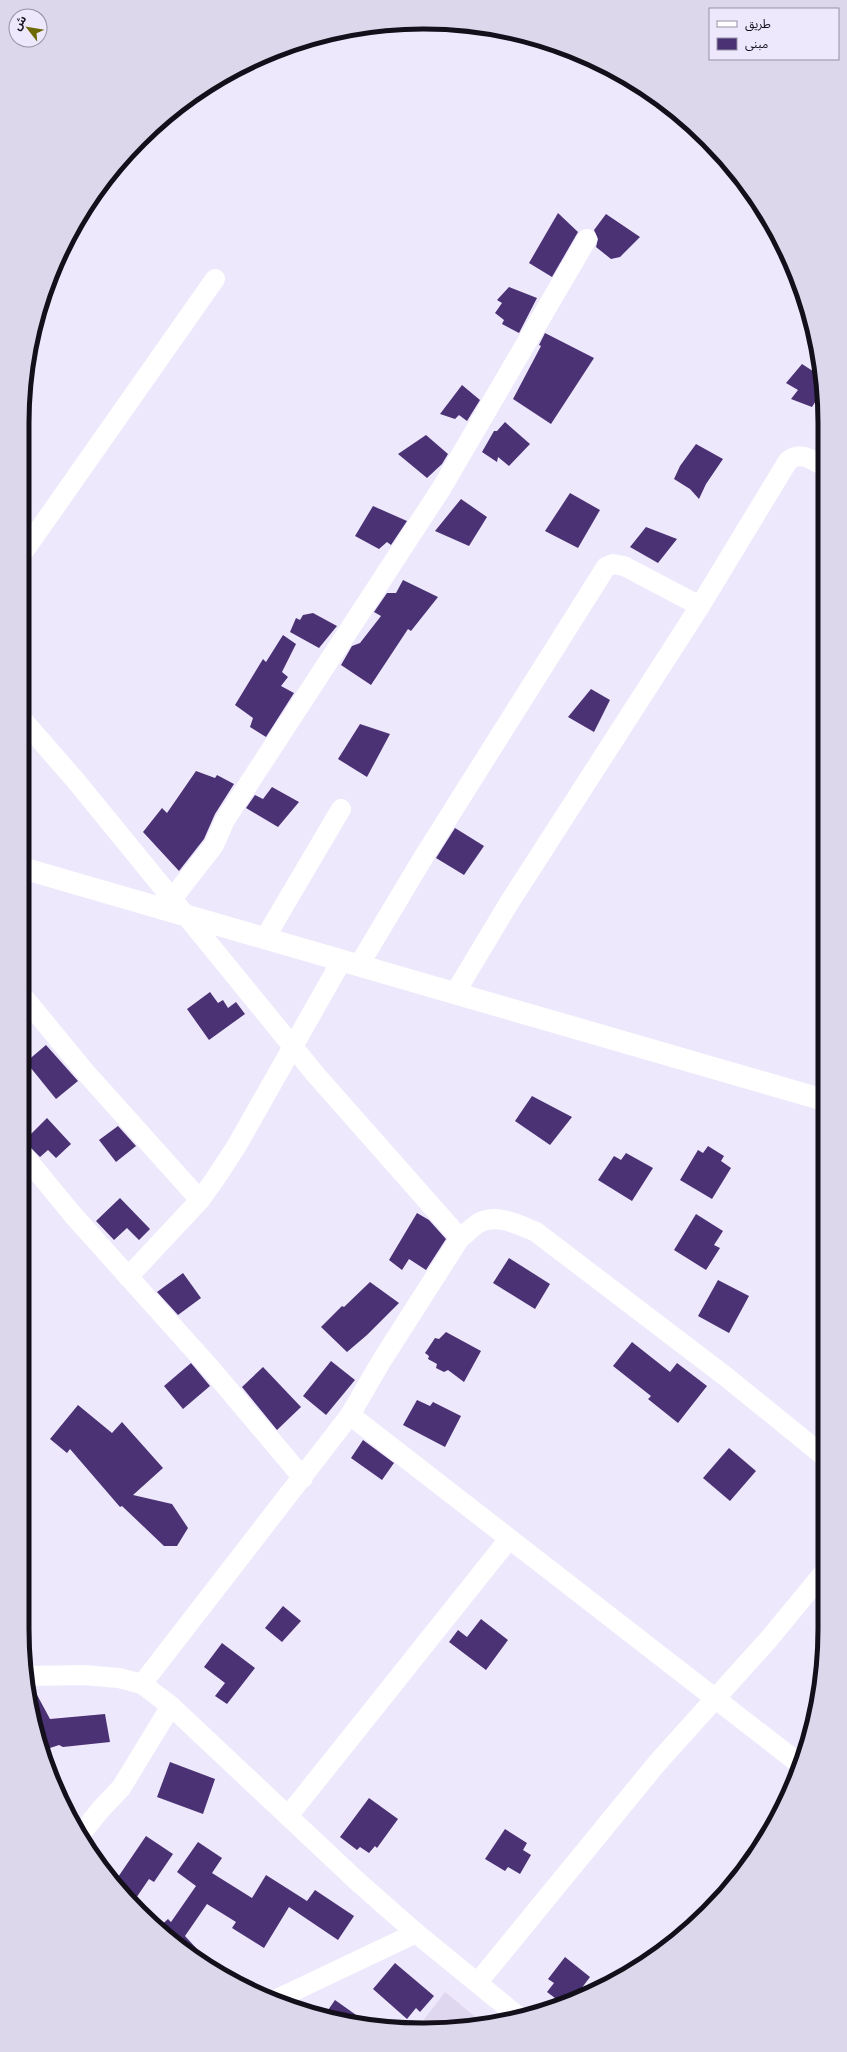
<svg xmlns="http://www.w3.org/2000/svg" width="847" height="2052" viewBox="0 0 847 2052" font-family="'Source Sans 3','Noto Sans Arabic',sans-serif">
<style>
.built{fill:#ded7ef}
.building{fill:#4b3274}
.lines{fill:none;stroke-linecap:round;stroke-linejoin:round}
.minor{stroke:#fff;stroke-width:20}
.tertiary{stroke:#fff;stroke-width:22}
.rim{fill:none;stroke:#130f1b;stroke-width:5}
</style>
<rect width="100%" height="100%" fill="#eee8fd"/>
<!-- built -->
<polygon class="built" points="445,1992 484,2024 416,2030"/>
<!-- building -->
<g class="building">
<polygon points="558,213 578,232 552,277 529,263"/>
<polygon points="606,214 640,237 620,257 611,259 596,247 598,239 594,230"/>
<polygon points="509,287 537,298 519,333 502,324 504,320 495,313 502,303 497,300"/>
<polygon points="545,333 594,358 551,424 513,399 541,346 539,345"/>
<polygon points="802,364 822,377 822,391 812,407 791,399 798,390 786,383"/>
<polygon points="462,385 480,400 467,421 459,415 455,419 440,414"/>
<polygon points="505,422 530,444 509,466 498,457 497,462 482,452 494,431 497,431"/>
<polygon points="426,435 448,454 442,464 427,478 398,454"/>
<polygon points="696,444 723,459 706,484 699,499 690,489 674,479 680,466"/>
<polygon points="570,493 600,510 578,548 545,531"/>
<polygon points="461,499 487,517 469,546 435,531"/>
<polygon points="373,506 407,521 391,545 387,542 379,549 355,536"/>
<polygon points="646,527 677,539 658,563 630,547"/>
<polygon points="403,580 438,597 411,631 408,629 371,685 341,665 352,646 360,643 381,616 374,612 387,593 396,593"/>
<polygon points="313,613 337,626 319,648 290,632 296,618 300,620 303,615"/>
<polygon points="283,635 296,644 282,672 288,677 281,686 294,693 266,737 250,727 253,718 235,705 263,659 266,662"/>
<polygon points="591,689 610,700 594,732 568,717"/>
<polygon points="360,724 390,734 367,777 338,759"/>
<polygon points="196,771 215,778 217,775 234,784 215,814 204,839 179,871 143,832 162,808 167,813"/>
<polygon points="272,787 299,802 278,827 246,808 255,795 263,799"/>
<polygon points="455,828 484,846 464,875 436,858"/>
<polygon points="210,992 218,1003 223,1000 228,1008 236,1002 245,1014 209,1040 187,1009"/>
<polygon points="46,1045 78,1081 56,1099 26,1062"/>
<polygon points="532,1096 572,1117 550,1145 515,1121"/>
<polygon points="47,1118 71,1144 56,1158 48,1150 40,1157 24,1141"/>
<polygon points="118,1126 136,1146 116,1162 99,1140"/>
<polygon points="708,1146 724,1156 721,1161 731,1168 712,1199 680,1180 698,1150 703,1153"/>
<polygon points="626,1153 653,1168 632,1201 598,1180 614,1156 621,1160"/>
<polygon points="120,1198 150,1229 139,1240 127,1228 114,1240 96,1221"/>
<polygon points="417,1213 429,1220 446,1239 426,1270 409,1259 402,1270 389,1260"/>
<polygon points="696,1214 723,1231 714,1245 720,1248 706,1270 674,1250"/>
<polygon points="509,1258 550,1284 535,1309 493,1283"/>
<polygon points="183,1273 201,1298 178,1315 157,1292"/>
<polygon points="718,1280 749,1296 729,1333 698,1316"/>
<polygon points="370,1282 399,1303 367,1335 347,1352 321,1327 342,1306 344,1307"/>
<polygon points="446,1332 481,1351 464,1382 448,1370 444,1372 436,1368 437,1364 428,1359 429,1356 425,1353 435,1338 439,1339"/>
<polygon points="632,1342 670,1372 677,1363 707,1386 678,1423 648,1399 651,1396 613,1366"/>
<polygon points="331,1361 355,1380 326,1415 303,1396"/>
<polygon points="191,1363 210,1386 183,1409 164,1386"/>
<polygon points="263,1367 301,1407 277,1430 242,1387"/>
<polygon points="417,1400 430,1406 433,1402 461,1416 445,1447 403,1425"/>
<polygon points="78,1405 112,1433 122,1422 163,1468 133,1495 172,1504 188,1528 177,1546 164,1546 122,1506 120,1507 70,1449 67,1453 50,1439"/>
<polygon points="363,1440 394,1463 382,1480 351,1458"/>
<polygon points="729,1448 756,1471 730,1501 703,1478"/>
<polygon points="283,1606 301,1621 282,1642 265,1628"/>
<polygon points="481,1619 508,1640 486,1670 449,1642 458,1630 467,1637"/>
<polygon points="222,1643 255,1668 227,1704 215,1696 225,1683 204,1667"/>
<polygon points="36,1693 50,1719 105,1714 110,1742 63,1747 59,1745 44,1750 33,1694"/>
<polygon points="170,1762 215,1779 203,1814 157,1797"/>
<polygon points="369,1798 398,1819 377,1848 375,1846 369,1853 360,1847 357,1850 340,1837"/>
<polygon points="505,1829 527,1843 523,1850 531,1855 520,1874 508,1867 505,1871 485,1859"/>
<polygon points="146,1836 173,1854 154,1882 149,1879 132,1904 114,1883"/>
<polygon points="198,1842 222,1858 212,1873 252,1898 266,1875 307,1901 315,1890 354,1916 338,1940 289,1907 264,1948 232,1928 236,1922 207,1904 185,1936 197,1949 192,1954 157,1929 168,1919 171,1922 196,1886 177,1872"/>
<polygon points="565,1957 590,1977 572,2001 563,2004 547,1992 554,1983 548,1979"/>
<polygon points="395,1963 434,1996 420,2012 416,2008 407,2019 373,1989"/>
<polygon points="335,2000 373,2027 324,2016"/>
</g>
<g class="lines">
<!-- minor -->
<g class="minor">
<polyline points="22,554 215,279"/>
<polyline points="22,719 76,781 316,1075 460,1238"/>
<polyline points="172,899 214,845 225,820 441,489 587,239"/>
<polyline points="265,938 341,809"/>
<polyline points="359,965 426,853 606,567 613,564 624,566 700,606"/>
<path d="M455 993 509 903 700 606 788 461C800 451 810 459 822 465"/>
<polyline points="22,995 87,1074 200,1200"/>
<polyline points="22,1153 73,1215 212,1370 303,1478"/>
<polyline points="128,1277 200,1200 215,1179 236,1147 342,960"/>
<polyline points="350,1415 801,1765"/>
<polyline points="27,1676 83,1675 119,1678 142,1684 171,1706 357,1881 416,1933 519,2017"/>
<path d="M142 1684 350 1415 382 1360 460 1238C466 1234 471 1228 477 1224 495 1212 519 1225 536 1232L725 1376 825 1457"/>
<polyline points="288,1816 509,1539"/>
<polyline points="80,1835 101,1809 121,1788 171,1706"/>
<polyline points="478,1982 658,1762 769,1639 825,1571"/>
<polyline points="275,2000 416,1933"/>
</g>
<!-- tertiary -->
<polyline class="tertiary" points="22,868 824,1100"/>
</g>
<!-- crop -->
<path d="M0 0H847V2052H0ZM423 29H424A394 394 0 0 1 818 423V1629A394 394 0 0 1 424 2023H423A394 394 0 0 1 29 1629V423A394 394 0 0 1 423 29Z" fill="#dcd7eb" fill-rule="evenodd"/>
<path class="rim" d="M423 29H424A394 394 0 0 1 818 423V1629A394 394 0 0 1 424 2023H423A394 394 0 0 1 29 1629V423A394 394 0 0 1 423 29Z"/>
<!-- legend -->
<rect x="709" y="8" width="130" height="52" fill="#eee8fd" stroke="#9691a3"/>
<rect x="717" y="21" width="20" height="6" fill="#ffffff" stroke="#9691a3"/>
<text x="745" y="28" font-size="12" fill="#130f1b">طريق</text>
<rect x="717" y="38" width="20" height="12" fill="#4b3274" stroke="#9691a3"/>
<text x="745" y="48" font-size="12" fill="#130f1b">مبنى</text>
<!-- north arrow -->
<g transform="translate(28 28) rotate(301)"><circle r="19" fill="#eee8fd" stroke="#9691a3"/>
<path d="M0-3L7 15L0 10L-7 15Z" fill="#6d6904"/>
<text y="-6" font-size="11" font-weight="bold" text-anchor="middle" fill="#130f1b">ش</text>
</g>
</svg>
